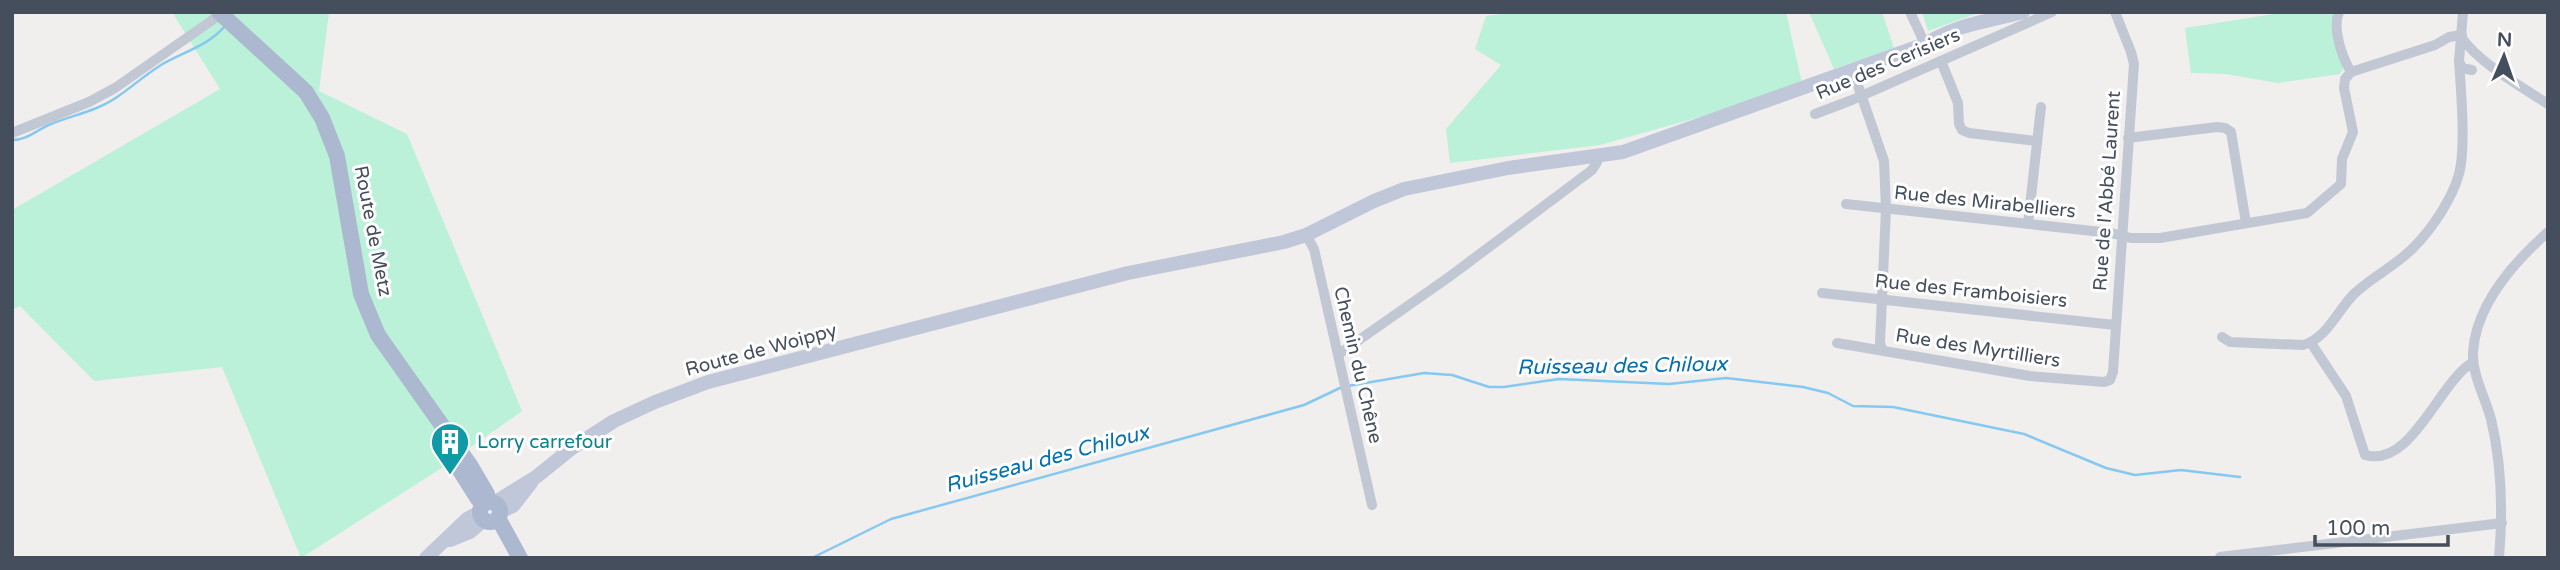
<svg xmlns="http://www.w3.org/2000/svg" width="2560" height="570" viewBox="0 0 2560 570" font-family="'Varela Round',sans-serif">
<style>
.green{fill:#baf1d8}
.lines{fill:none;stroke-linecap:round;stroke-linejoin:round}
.stream{stroke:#85c8f0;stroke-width:2.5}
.street{stroke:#c1c8d4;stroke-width:10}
.secondary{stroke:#c0c7d8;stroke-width:14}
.primary{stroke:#acb8cf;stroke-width:16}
.labels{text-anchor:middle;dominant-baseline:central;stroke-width:6;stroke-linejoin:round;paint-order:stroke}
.street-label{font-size:19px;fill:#454e5d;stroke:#fff}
.culture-label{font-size:19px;fill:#0d838f;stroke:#fff;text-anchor:start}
.water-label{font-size:21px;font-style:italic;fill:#0570b0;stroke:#fff}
</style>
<rect width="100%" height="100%" fill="#f1eeee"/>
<!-- green -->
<g class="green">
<polygon points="172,12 329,12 319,91 407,134 522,411 440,469 301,558 222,367 94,381 20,306 12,310 12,210 220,89"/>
<polygon points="1517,12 1786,12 1803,88 1600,145 1450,163 1446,129 1501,65 1475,49 1486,16"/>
<polygon points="1809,12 1882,12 1894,48 1834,69"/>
<polygon points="1922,12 1981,12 1928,31"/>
<polygon points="2287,12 2333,12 2343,69 2340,74 2278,83 2225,74 2191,73 2185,28"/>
</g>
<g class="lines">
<!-- stream -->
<g class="stream">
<path d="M12 140C28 140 38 129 51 124 73 115 97 111 117 97 132 87 145 75 161 65 183 52 208 46 225 26"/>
<polyline points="812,558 891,519 1304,405 1342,387 1424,373 1452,375 1489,387 1504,387 1559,379 1669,384 1726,378 1803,387 1828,393 1853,406 1893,407 2024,434 2106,468 2135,475 2181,470 2240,477"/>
</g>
<!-- street -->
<g class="street">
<polyline points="1910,12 1925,44"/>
<path d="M2339 12C2332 29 2342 57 2351 72L2435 45 2449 37 2462 35"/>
<polyline points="2463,12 2459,61 2462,68 2472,70"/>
<path d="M2462 38C2479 63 2522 87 2548 104"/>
<polyline points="1941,61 1958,103 1959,124 1962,130 1969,133 2036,141"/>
<polyline points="1853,71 1884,161 1886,209 1880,343 1882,349"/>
<polyline points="1815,114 1852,100 2052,12"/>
<polyline points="12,133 89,102 115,88 221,14"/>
<polyline points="2128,138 2217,127 2225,128 2231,132 2246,223"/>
<polyline points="1846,204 2111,233 2131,238 2160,238 2307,213 2341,184 2342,159 2353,132 2344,88 2345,79 2351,72"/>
<polyline points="2028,224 2041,107"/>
<polyline points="1306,235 1314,249 1372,505"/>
<polyline points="1822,293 2115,325"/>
<path d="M2222 337 2230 342 2303 345C2327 339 2338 309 2355 293 2373 276 2397 265 2414 247 2432 229 2452 199 2459 174 2466 148 2461 90 2459 61"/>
<polyline points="1837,343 2030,376 2104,382 2110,380 2113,372 2134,64 2131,52 2115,12"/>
<path d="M2311 343 2346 396 2365 455C2412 468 2438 383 2473 362"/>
<polyline points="1339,354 1449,277 1592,170 1597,162 1597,157"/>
<polyline points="2220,557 2502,523"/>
<path d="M2499 558C2503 512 2502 465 2491 419 2485 397 2472 375 2473 352 2476 305 2514 262 2548 232"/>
</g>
<!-- secondary -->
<g class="secondary">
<path d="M1918 50C1948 25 1987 22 2023 12"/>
<polyline points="494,503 536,477 572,448 614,421 655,402 708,382 1128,273 1284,242 1306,235 1374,201 1404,189 1508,168 1623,152 1925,44"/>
<polyline points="500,512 513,506 531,483"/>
<polyline points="450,540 470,532 484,520"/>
<polyline points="426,558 467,519 480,512"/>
</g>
<!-- primary -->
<g class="primary">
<polyline points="219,12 306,92 322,118 337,156 361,294 378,335 470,465 487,494 488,502"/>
<polyline points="447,450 478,499"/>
<circle cx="490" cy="512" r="10"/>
<polyline points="498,518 520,558"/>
</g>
</g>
<!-- icons -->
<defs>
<g id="building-pin" transform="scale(2.0125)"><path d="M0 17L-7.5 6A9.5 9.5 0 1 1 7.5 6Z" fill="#0f9aa8" stroke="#fff"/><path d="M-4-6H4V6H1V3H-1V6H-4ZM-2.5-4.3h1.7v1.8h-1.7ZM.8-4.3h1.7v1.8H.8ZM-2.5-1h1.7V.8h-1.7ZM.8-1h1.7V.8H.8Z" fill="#fff"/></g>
</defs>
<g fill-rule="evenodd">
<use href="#building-pin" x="450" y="442"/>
</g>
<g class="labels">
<!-- street labels -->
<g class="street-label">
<text transform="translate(1888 64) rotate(-23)">Rue des Cerisiers</text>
<text transform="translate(2107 191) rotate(-86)">Rue de l'Abbé Laurent</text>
<text transform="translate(1985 202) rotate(6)">Rue des Mirabelliers</text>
<text transform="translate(373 231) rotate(79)">Route de Metz</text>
<text transform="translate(1971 291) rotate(6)">Rue des Framboisiers</text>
<text transform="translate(1978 348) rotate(9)">Rue des Myrtilliers</text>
<text transform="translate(761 350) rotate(-15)">Route de Woippy</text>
<text transform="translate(1358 365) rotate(77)">Chemin du Chêne</text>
</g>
<!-- culture labels -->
<g class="culture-label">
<text x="477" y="442">Lorry carrefour</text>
</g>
<!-- water labels -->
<g class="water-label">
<text transform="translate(1622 366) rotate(-1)">Ruisseau des Chiloux</text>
<text transform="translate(1047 459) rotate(-15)">Ruisseau des Chiloux</text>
</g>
</g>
<!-- border -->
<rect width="2560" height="570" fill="none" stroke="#454e5d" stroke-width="28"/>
<!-- north arrow -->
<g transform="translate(2504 56) rotate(2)" stroke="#ffffff" stroke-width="5" paint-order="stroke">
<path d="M0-5L12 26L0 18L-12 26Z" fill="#454e5d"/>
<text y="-10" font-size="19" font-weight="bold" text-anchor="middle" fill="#454e5d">N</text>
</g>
<!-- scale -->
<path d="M2315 535v10h133v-10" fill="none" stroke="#454e5d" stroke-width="3.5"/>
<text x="2326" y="535" font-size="21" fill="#454e5d" stroke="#ffffff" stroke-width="5" paint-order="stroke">100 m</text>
</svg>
